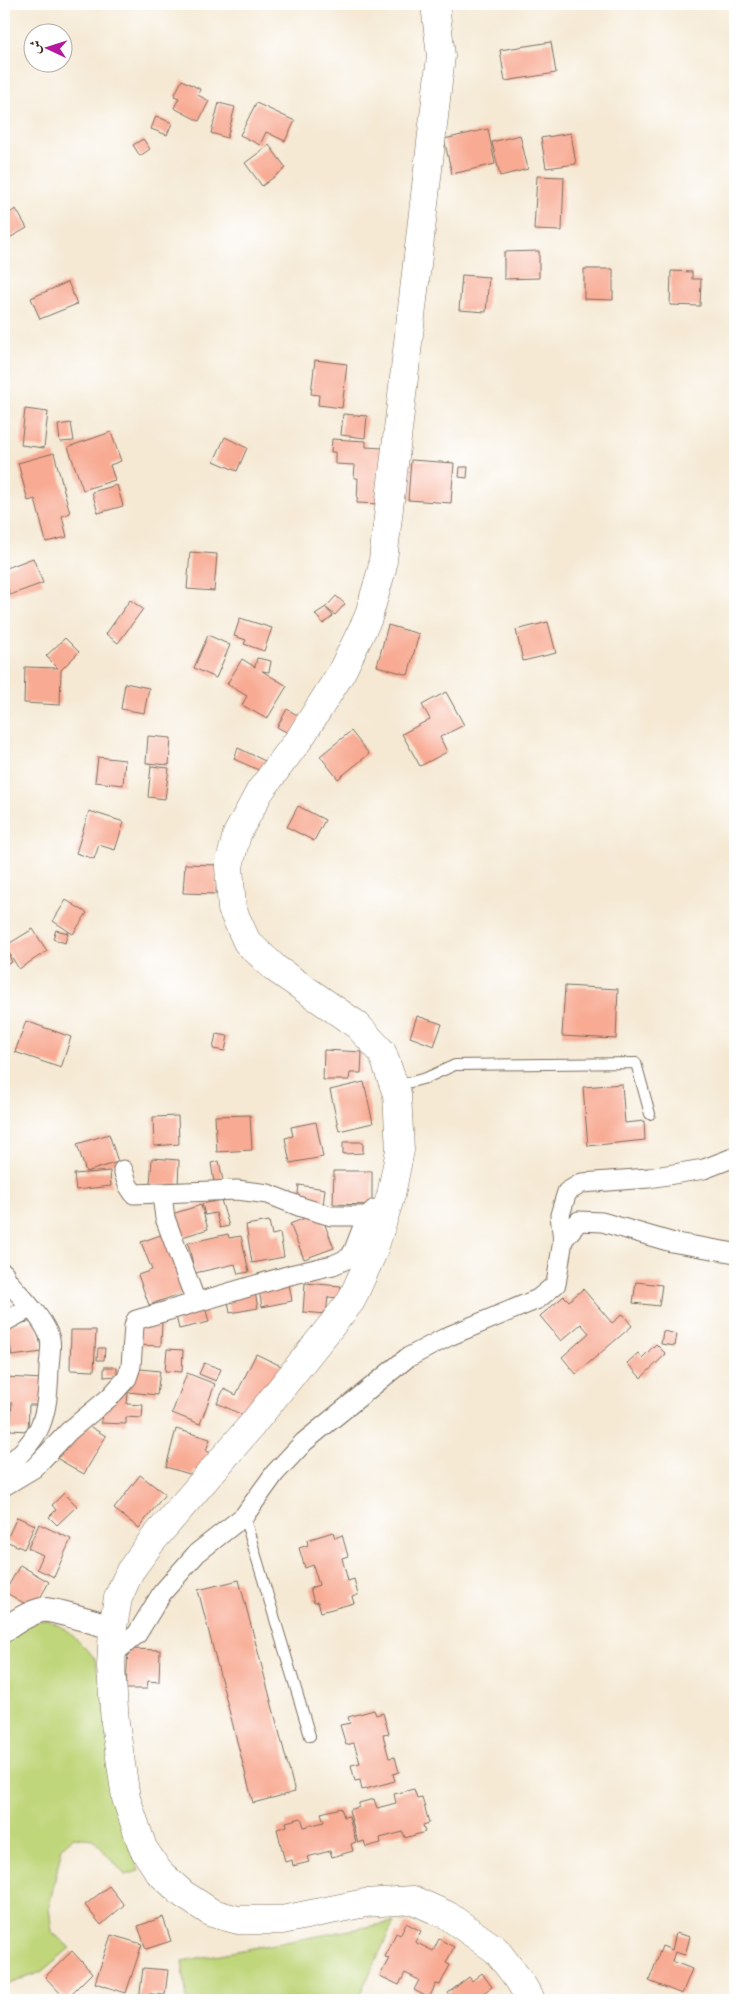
<svg xmlns="http://www.w3.org/2000/svg" width="739" height="2004" viewBox="0 0 739 2004" font-family="'EB Garamond',Amiri,serif">
<style>
.green{fill:#c0d67a;stroke:#7e804c}
.building{fill:#f8aa93}
.lines{fill:none;stroke-linecap:round;stroke-linejoin:round}
.service-casing{stroke:#7c6d5e;stroke-width:12}
.minor-casing{stroke:#7c6d5e;stroke-width:21}
.tertiary-casing{stroke:#7c6d5e;stroke-width:26}
.primary-casing{stroke:#7c6d5e;stroke-width:29}
.service{stroke:#fff;stroke-width:10}
.minor{stroke:#fff;stroke-width:19}
.tertiary{stroke:#fff;stroke-width:24}
.primary{stroke:#fff;stroke-width:28}
</style>
<rect width="100%" height="100%" fill="#fff"/>
<filter id="ink" filterUnits="userSpaceOnUse"><feTurbulence type="fractalNoise" baseFrequency=".02" numOctaves="2"/><feDisplacementMap in="SourceGraphic" scale="10" xChannelSelector="R" yChannelSelector="G"/><feConvolveMatrix kernelMatrix="1 2 1 2 8 2 1 2 1" color-interpolation-filters="sRGB"/></filter>
<filter id="wash" filterUnits="userSpaceOnUse"><feTurbulence type="fractalNoise" baseFrequency=".0096" numOctaves="4" result="noise"/><feDisplacementMap in="SourceGraphic" scale="20" xChannelSelector="R" yChannelSelector="G"/><feGaussianBlur stdDeviation="1.12" result="paint"/><feColorMatrix in="noise" values="0 0 0 0 0 0 0 0 0 0 0 0 0 0 0 0 0 1.4 0 .05"/><feComposite in="paint" operator="in"/></filter>
<g filter="url(#wash)">
<rect width="100%" height="100%" fill="#f5e9d4"/>
<!-- green -->
<g class="green">
<polygon points="47,1620 66,1629 94,1657 103,1689 122,1821 139,1871 125,1875 93,1839 73,1837 62,1847 49,1907 52,1932 70,1948 41,1972 4,1986 4,1639 29,1621"/>
<polygon points="394,1922 359,1996 338,2000 187,2000 182,1961"/>
</g>
<g id="blocks">
<!-- building -->
<g class="building">
<polygon points="551,42 556,73 505,81 500,50"/>
<polygon points="182,80 200,89 198,95 209,101 199,121 174,108 179,98 174,96"/>
<polygon points="219,103 235,107 227,138 211,133"/>
<polygon points="256,103 295,121 285,141 266,132 260,145 240,135"/>
<polygon points="156,116 172,123 167,135 151,129"/>
<polygon points="488,129 495,164 452,174 444,139"/>
<polygon points="571,133 576,164 546,168 541,138"/>
<polygon points="520,135 528,169 500,176 492,142"/>
<polygon points="143,139 150,149 140,156 133,145"/>
<polygon points="269,145 286,168 262,186 245,163"/>
<polygon points="537,176 564,177 562,231 534,230"/>
<polygon points="16,209 27,228 4,241 4,216"/>
<polygon points="539,251 539,278 504,279 504,252"/>
<polygon points="584,269 613,269 613,300 584,299"/>
<polygon points="671,271 692,272 692,279 701,279 700,306 670,305"/>
<polygon points="462,275 489,277 486,312 459,310"/>
<polygon points="68,282 77,304 40,319 31,298"/>
<polygon points="315,360 347,364 342,408 318,405 319,395 311,394"/>
<polygon points="25,409 48,412 44,448 21,445"/>
<polygon points="343,414 367,416 365,438 341,435"/>
<polygon points="71,423 74,441 60,442 58,425"/>
<polygon points="111,432 121,461 110,465 115,480 83,490 68,447"/>
<polygon points="225,437 247,448 237,471 214,461"/>
<polygon points="332,439 366,441 366,447 383,448 379,504 357,503 358,478 354,478 355,465 335,464 335,452 331,452"/>
<polygon points="54,453 70,513 62,516 67,537 46,542 35,499 28,501 18,463"/>
<polygon points="411,460 454,463 451,503 408,500"/>
<polygon points="460,467 468,467 467,478 459,477"/>
<polygon points="117,485 123,506 98,513 92,492"/>
<polygon points="190,552 217,554 214,591 187,589"/>
<polygon points="33,558 43,583 10,595 4,578 4,569"/>
<polygon points="336,596 345,604 335,615 326,608 333,616 323,624 315,614 326,607"/>
<polygon points="130,600 143,609 118,643 106,634"/>
<polygon points="240,618 272,628 264,651 244,644 246,640 234,636"/>
<polygon points="548,622 556,653 523,661 516,630"/>
<polygon points="388,625 419,634 408,675 377,666"/>
<polygon points="208,635 230,645 216,678 194,668"/>
<polygon points="65,638 79,652 61,670 60,705 24,703 25,667 58,668 46,656"/>
<polygon points="257,658 271,661 269,672 262,671 287,686 267,719 242,705 247,696 227,684 242,659 255,667"/>
<polygon points="125,683 149,688 144,713 121,709"/>
<polygon points="446,692 464,725 440,737 447,752 420,766 402,734 430,719 422,705"/>
<polygon points="287,709 302,718 292,735 277,727"/>
<polygon points="351,731 369,754 338,779 320,756"/>
<polygon points="148,736 171,738 169,765 146,763"/>
<polygon points="238,748 267,762 263,772 234,759"/>
<polygon points="98,757 125,760 123,785 95,782"/>
<polygon points="151,766 169,768 165,799 148,797"/>
<polygon points="298,806 325,820 314,841 287,827"/>
<polygon points="89,811 124,822 115,850 99,845 94,859 76,853"/>
<polygon points="185,864 217,865 216,894 183,893"/>
<polygon points="66,900 87,913 73,934 53,921"/>
<polygon points="33,929 47,951 19,969 5,946"/>
<polygon points="56,930 68,933 65,943 53,939"/>
<polygon points="4,946 12,962 4,966"/>
<polygon points="565,986 618,989 616,1039 562,1036"/>
<polygon points="417,1016 442,1024 434,1046 410,1037"/>
<polygon points="26,1021 71,1037 61,1068 15,1052"/>
<polygon points="216,1034 228,1036 225,1051 213,1049"/>
<polygon points="324,1050 362,1052 361,1073 350,1073 349,1080 323,1080"/>
<polygon points="364,1082 373,1123 339,1131 330,1090"/>
<polygon points="622,1084 625,1123 644,1121 645,1140 588,1146 583,1087"/>
<polygon points="250,1115 252,1150 217,1152 215,1116"/>
<polygon points="178,1116 179,1144 154,1146 153,1117"/>
<polygon points="316,1122 323,1157 290,1163 285,1138 293,1136 291,1127"/>
<polygon points="109,1134 118,1162 86,1172 77,1144"/>
<polygon points="343,1142 363,1142 363,1153 343,1154"/>
<polygon points="152,1158 179,1160 178,1186 150,1185"/>
<polygon points="219,1161 223,1181 214,1182 211,1163"/>
<polygon points="110,1171 111,1186 76,1190 74,1174"/>
<polygon points="334,1171 372,1171 372,1205 333,1204"/>
<polygon points="299,1185 325,1189 323,1206 297,1202"/>
<polygon points="221,1200 229,1226 220,1228 216,1213 205,1215 202,1204"/>
<polygon points="201,1205 208,1229 179,1238 172,1214"/>
<polygon points="320,1212 334,1248 304,1259 290,1224"/>
<polygon points="269,1221 272,1235 280,1233 284,1257 252,1263 246,1225"/>
<polygon points="166,1233 188,1291 149,1305 138,1275 152,1270 141,1242"/>
<polygon points="228,1234 229,1238 241,1236 249,1272 238,1274 235,1264 195,1273 188,1243"/>
<polygon points="287,1273 292,1301 262,1307 257,1278"/>
<polygon points="253,1282 258,1308 230,1313 228,1300"/>
<polygon points="636,1282 662,1285 659,1306 633,1303"/>
<polygon points="305,1283 341,1286 340,1298 328,1297 326,1314 303,1312"/>
<polygon points="583,1289 612,1323 623,1314 632,1326 576,1374 562,1357 589,1333 581,1324 561,1341 540,1316 564,1296 569,1301"/>
<polygon points="203,1299 209,1322 179,1329 174,1307"/>
<polygon points="135,1319 162,1320 161,1346 134,1345"/>
<polygon points="36,1321 42,1352 12,1356 7,1325"/>
<polygon points="71,1330 96,1330 94,1371 70,1370"/>
<polygon points="663,1331 677,1334 675,1346 661,1344"/>
<polygon points="656,1344 666,1354 641,1378 627,1363 638,1353 642,1358"/>
<polygon points="98,1348 105,1348 104,1360 97,1360"/>
<polygon points="167,1349 183,1350 182,1372 165,1371"/>
<polygon points="256,1354 281,1366 255,1421 217,1403 224,1389 236,1395"/>
<polygon points="204,1363 221,1369 216,1381 199,1374"/>
<polygon points="104,1367 117,1367 117,1376 104,1377"/>
<polygon points="130,1368 160,1371 157,1395 128,1392"/>
<polygon points="187,1373 215,1384 200,1424 172,1413"/>
<polygon points="4,1377 44,1379 43,1405 29,1405 28,1431 10,1430 12,1403 4,1402"/>
<polygon points="104,1390 128,1392 127,1404 143,1405 142,1418 126,1417 126,1424 101,1423"/>
<polygon points="75,1418 106,1436 84,1474 53,1456"/>
<polygon points="176,1429 210,1439 206,1451 212,1453 206,1474 194,1470 193,1475 166,1467"/>
<polygon points="140,1475 165,1494 139,1528 114,1509"/>
<polygon points="64,1493 77,1506 57,1525 49,1517 56,1510 52,1505"/>
<polygon points="17,1517 35,1525 24,1549 6,1541"/>
<polygon points="39,1524 71,1539 54,1577 37,1569 43,1555 28,1548"/>
<polygon points="333,1532 335,1538 342,1535 348,1556 342,1558 348,1581 354,1579 358,1595 352,1597 354,1603 321,1612 318,1602 314,1603 310,1588 319,1585 313,1565 305,1568 299,1548 308,1545 307,1540"/>
<polygon points="20,1565 49,1582 34,1609 5,1592"/>
<polygon points="239,1580 295,1792 253,1803 198,1590"/>
<polygon points="128,1649 160,1650 159,1682 148,1681 147,1689 126,1689"/>
<polygon points="374,1710 376,1715 383,1713 389,1734 383,1735 389,1758 395,1757 399,1772 393,1774 395,1781 362,1790 360,1780 355,1781 351,1765 360,1763 354,1743 346,1745 340,1725 350,1723 348,1717"/>
<polygon points="414,1789 417,1798 422,1797 429,1823 423,1825 425,1832 405,1838 403,1832 380,1838 381,1843 366,1847 364,1841 358,1843 349,1810 359,1807 359,1803 374,1799 377,1808 396,1803 394,1794"/>
<polygon points="341,1808 344,1817 349,1816 356,1842 351,1844 353,1851 332,1857 330,1851 307,1857 309,1862 293,1866 292,1860 285,1862 277,1829 287,1826 286,1822 301,1818 304,1827 324,1822 321,1813"/>
<polygon points="109,1886 124,1905 101,1925 85,1905"/>
<polygon points="163,1917 171,1941 146,1949 138,1926"/>
<polygon points="406,1923 421,1931 415,1942 433,1951 439,1939 454,1947 446,1963 450,1965 440,1985 436,1984 429,1998 414,1990 419,1980 405,1973 399,1985 380,1976 389,1958 385,1957 396,1933 400,1935"/>
<polygon points="676,1933 690,1937 685,1955 675,1952 672,1961 692,1969 682,1994 649,1981 662,1946 672,1950"/>
<polygon points="111,1935 142,1944 126,1993 95,1983"/>
<polygon points="72,1951 92,1973 66,1999 45,1977"/>
<polygon points="143,1968 168,1970 165,1995 150,1994 150,2000 139,2000"/>
<polygon points="482,1973 492,1987 482,1994 487,2000 446,2000 451,1997 448,1993 469,1977 472,1981"/>
</g>
</g>
</g>
<g filter="url(#ink)">
<use href="#blocks" fill-opacity="0" stroke="#7c6d5e" stroke-width="1"/>
<g class="lines">
<!-- service casing -->
<g class="service-casing">
<g id="service">
<polyline points="396,1086 426,1078 455,1065 636,1063 650,1114"/>
<polyline points="244,1516 310,1736"/>
</g>
</g>
<!-- minor casing -->
<g class="minor-casing">
<g id="minor">
<polyline points="123,1170 128,1185 134,1194 237,1190 268,1194 301,1207 331,1216 367,1216 375,1209"/>
<polyline points="162,1195 165,1218 196,1302"/>
<polyline points="563,1240 560,1215 567,1192 582,1183 649,1178 704,1169 735,1157"/>
<path d="M4 1273 7 1280C20 1296 45 1319 50 1339 52 1347 49 1360 49 1369 47 1418 43 1437 4 1468"/>
<polyline points="4,1322 30,1308"/>
<polyline points="4,1486 34,1468 69,1431 110,1397 127,1378 131,1366 134,1326 136,1320 290,1275 333,1265 349,1258 354,1250 367,1216"/>
<polyline points="112,1655 137,1634 162,1593 197,1553 244,1516 275,1473 304,1442 407,1358 449,1336 538,1299 556,1284 563,1240 579,1221 602,1222 671,1242 735,1253"/>
</g>
</g>
<!-- tertiary casing -->
<g class="tertiary-casing">
<path id="tertiary" d="M4 1630C15 1622 28 1613 42 1610 51 1608 100 1624 113 1627"/>
</g>
<!-- primary casing -->
<g class="primary-casing">
<polyline id="primary" points="435,4 441,56 382,569 368,618 341,673 300,738 260,791 237,834 229,866 232,909 247,942 276,969 357,1025 382,1052 397,1094 400,1150 391,1195 373,1252 351,1301 251,1426 152,1541 130,1571 118,1598 113,1627 111,1667 115,1723 126,1798 143,1848 159,1872 183,1894 212,1913 238,1920 282,1920 365,1903 413,1900 447,1915 496,1950 519,1980 531,2000"/>
</g>
<!-- service -->
<use href="#service" class="service"/>
<!-- minor -->
<use href="#minor" class="minor"/>
<!-- tertiary -->
<use href="#tertiary" class="tertiary"/>
<!-- primary -->
<use href="#primary" class="primary"/>
</g>
</g>
<!-- margin -->
<rect width="739" height="2004" fill="none" stroke="#fff" stroke-width="20"/>
<!-- north arrow -->
<g transform="translate(48 48) rotate(274)"><circle r="24" fill="#ffffff" stroke="#b1aaa5"/>
<path d="M0-4L9 19L0 12L-9 19Z" fill="#b5179e"/>
<text y="-8" font-size="14" font-weight="bold" text-anchor="middle" fill="#3b2a1e">ش</text>
</g>
</svg>
